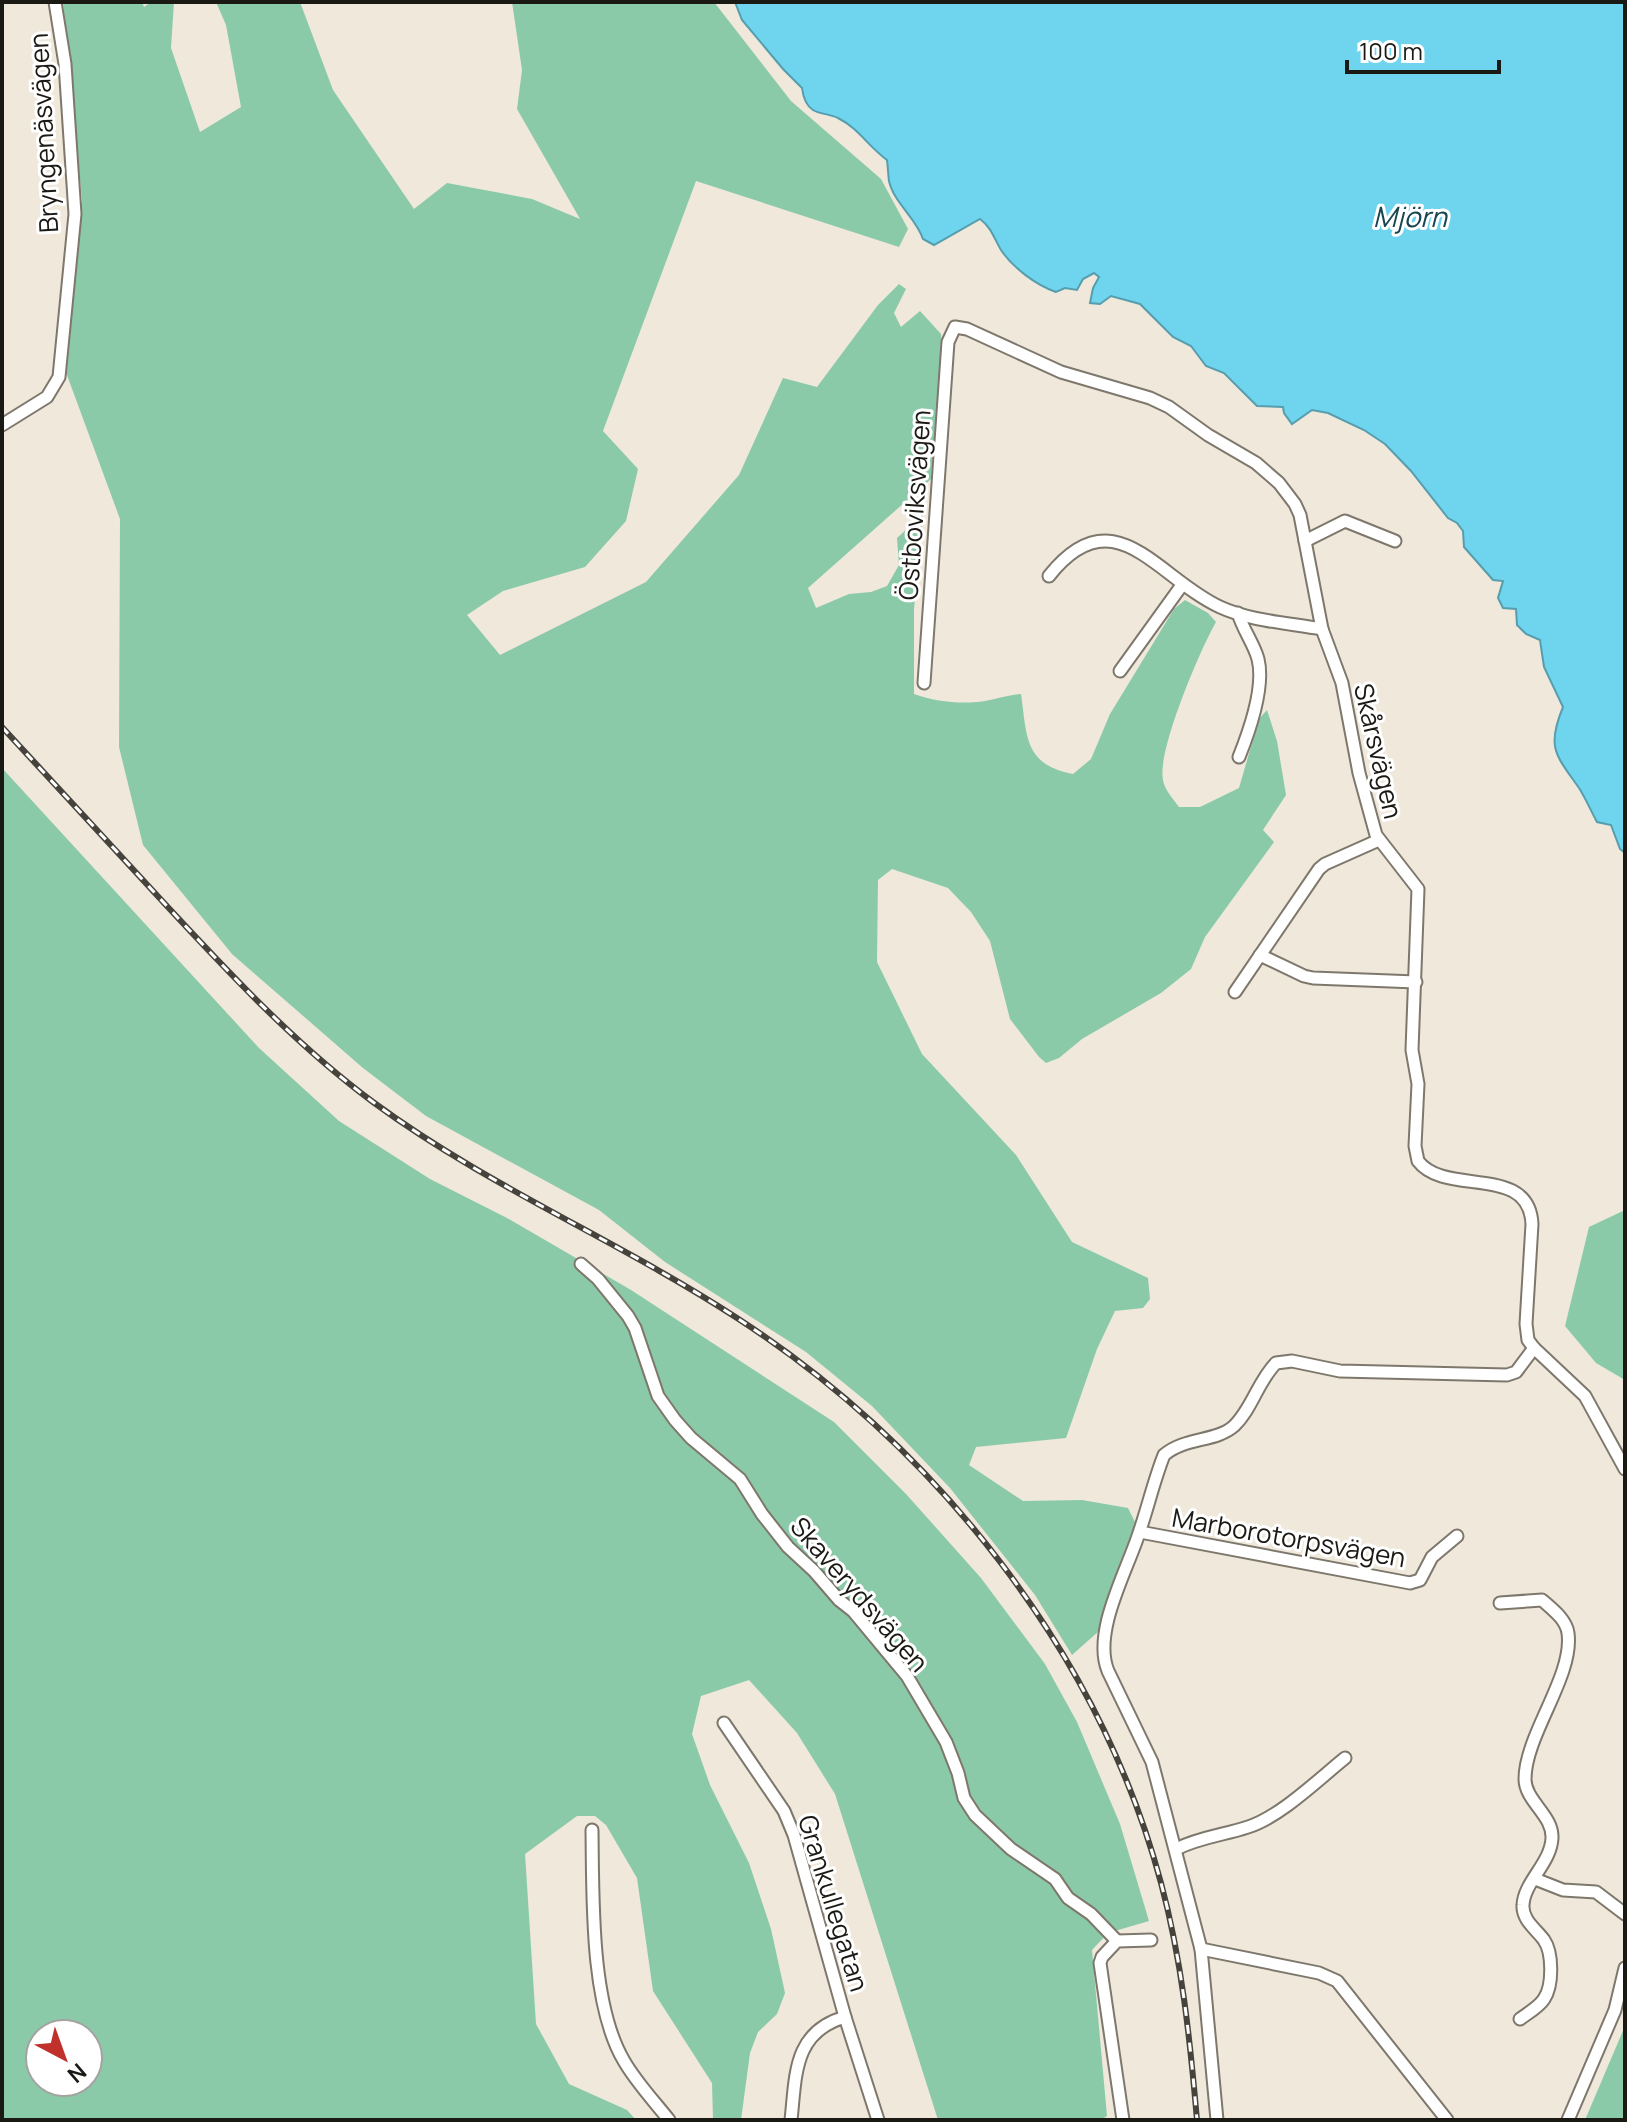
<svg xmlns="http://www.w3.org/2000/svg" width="1627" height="2122" viewBox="0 0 1627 2122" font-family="Manrope,sans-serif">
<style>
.green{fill:#8bcaa9;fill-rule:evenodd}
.water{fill:#6fd5ee;stroke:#569dad;stroke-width:2}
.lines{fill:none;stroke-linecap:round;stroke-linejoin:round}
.minor-casing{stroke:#7e776c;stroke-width:15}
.minor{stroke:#fff;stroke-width:11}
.rail-casing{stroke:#46433c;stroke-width:6}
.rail{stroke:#fff;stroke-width:3;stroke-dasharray:9;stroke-linecap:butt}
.labels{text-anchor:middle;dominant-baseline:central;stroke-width:6;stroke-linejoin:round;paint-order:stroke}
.street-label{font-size:26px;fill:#1b1914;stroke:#fff}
.water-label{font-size:28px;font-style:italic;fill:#184651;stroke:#fff}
</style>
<rect width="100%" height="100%" fill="#efe8db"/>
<!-- green -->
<g class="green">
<path d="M63 2H142L144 7 151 2H174L171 48 200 132 241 107 226 25 216 2H300L333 90 414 209 447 183 532 199 580 219 517 109 522 70 512 2H714L791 101 881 179 908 229 899 247 696 181 603 431 638 469 626 521 585 567 503 591 467 615 500 655 646 582 739 475 783 378 817 387 878 305 899 284 906 289 894 313 901 327 920 311 941 334 942 346 931 479 808 588 816 608 849 594 871 592 887 586 899 565 897 538 923 514 914 609V694C934 701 956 704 977 702 992 701 1006 695 1021 694 1027 736 1024 765 1073 774L1091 759 1110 714 1174 609 1185 600 1208 613 1216 622C1200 650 1157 751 1163 780 1164 789 1174 800 1179 807H1200L1239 788 1259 719 1267 710 1277 741 1286 795 1263 830 1274 842 1205 937 1191 969 1161 993 1082 1039 1059 1058 1046 1063 1039 1057 1010 1019 990 941 971 912 948 888 892 869 878 880 877 962 922 1054 1016 1155 1072 1242 1148 1278 1150 1299 1143 1308 1115 1311 1097 1349 1066 1438 976 1447 969 1465 1023 1501 1082 1500 1128 1508 1136 1524 1120 1563 1099 1631 1072 1655 1035 1595 950 1488 872 1406 806 1352 665 1262 599 1210 426 1116 363 1068 232 954 143 845 119 747 120 519 64 367 82 200Z"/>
<path d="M2 768 259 1048 339 1121 430 1179 507 1218 631 1290 834 1422 906 1494 981 1578 1045 1664 1077 1722 1120 1824 1149 1921 1108 1933 1092 1950 1107 2116 1101 2120H938L835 1794 797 1733 749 1680 701 1696 692 1734 710 1785 749 1863 771 1929 785 1993 777 2014 758 2032 750 2053 741 2120H713L712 2083 653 1991 637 1878 606 1825 595 1816H577L525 1854 536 2024 569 2084 627 2110 636 2120H2ZM40 2034H88V2082H40Z"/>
<polygon points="1625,1210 1625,1380 1596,1363 1565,1326 1589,1227"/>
<polygon points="1625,2026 1625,2120 1585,2120"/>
</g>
<!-- water -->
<path class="water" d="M735 2H1625V853L1620 849 1611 825 1597 822C1591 811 1586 799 1579 788 1556 755 1546 748 1563 707L1544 667 1540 640 1526 634 1517 625 1516 609 1503 608 1498 598 1503 581 1493 580 1464 547 1463 531 1457 523 1448 518 1411 471 1385 444 1364 430 1328 413 1312 410 1292 424 1284 413 1283 407 1257 406 1224 373 1206 366 1191 346 1173 337 1140 304 1111 296 1100 304 1090 303 1093 288 1099 277 1094 273 1083 279 1077 290 1065 288 1056 292C1036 285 1013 268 1001 250 994 238 991 227 980 219L934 245 923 239C916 218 894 203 889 181 888 174 888 167 887 160 869 147 858 128 838 118 830 114 819 114 813 110 805 105 803 96 802 88L783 69 742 20Z"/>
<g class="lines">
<!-- minor casing -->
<g class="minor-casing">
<g id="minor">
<polyline points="2,425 47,397 59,377 75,214 65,64 55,2"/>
<polyline points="1305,541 1345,521 1395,541"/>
<path d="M1049 576C1114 494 1157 578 1220 607 1250 621 1289 623 1322 629"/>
<path d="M1238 613C1243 630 1254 644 1258 659 1265 687 1249 732 1239 757"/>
<polyline points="1120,671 1182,585"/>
<path d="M924 683 948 342 955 327 967 329 1061 372 1150 398 1169 407 1208 435 1256 463 1279 483 1295 504 1300 515 1322 629 1342 683 1359 773 1376 835 1418 889 1412 1050 1418 1084 1415 1146 1418 1161C1445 1197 1529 1163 1532 1224L1526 1324 1528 1340 1534 1348 1585 1396 1625 1469"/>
<polyline points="1260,955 1304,976 1313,978 1416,982"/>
<polyline points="1235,992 1319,869 1325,864 1379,840"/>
<polyline points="581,1264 598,1279 628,1316 635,1328 658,1396 675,1420 691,1438 740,1479 762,1514 788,1547 814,1571 839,1600 853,1611 907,1676 946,1742 958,1773 964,1798 975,1815 1011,1849 1055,1879 1068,1898 1091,1914 1117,1941"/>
<polyline points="1140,1532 1410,1583 1420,1580 1432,1557 1457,1536"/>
<path d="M1500 1603 1542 1600C1552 1609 1566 1619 1568 1633 1574 1676 1525 1735 1525 1779 1525 1801 1553 1815 1552 1838 1551 1863 1524 1882 1523 1905 1522 1920 1536 1929 1544 1940 1553 1953 1553 1986 1544 1999 1539 2007 1528 2013 1520 2019"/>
<polyline points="724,1723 784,1811 794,1835 845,2017 878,2120"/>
<path d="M592 1830C593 1896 590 2004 624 2061 636 2082 654 2101 669 2120"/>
<path d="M1176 1849C1200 1837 1224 1835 1248 1827 1280 1817 1319 1779 1345 1758"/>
<polyline points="1535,1879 1563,1890 1596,1892 1625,1914"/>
<polyline points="1201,1949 1217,2120"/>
<path d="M791 2120C796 2075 793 2032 845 2017"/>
<polyline points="1123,2120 1100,1963 1102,1957 1117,1941 1151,1940"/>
<path d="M1447 2120 1337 1981 1319 1973 1201 1949 1152 1762 1108 1671C1092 1632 1127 1571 1139 1533 1148 1507 1154 1480 1164 1455 1185 1437 1216 1442 1234 1426 1252 1409 1258 1381 1276 1363L1292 1361 1340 1371 1507 1375 1516 1372 1534 1348"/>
<polyline points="1568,2120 1615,2010 1625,1968"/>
</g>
</g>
<!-- minor -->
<use href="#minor" class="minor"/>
<!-- rail casing -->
<g class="rail-casing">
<path id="rail" d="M2 727C56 786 111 845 165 904 230 974 296 1045 373 1102 487 1186 619 1241 737 1318 936 1447 1099 1652 1161 1883 1182 1961 1190 2040 1197 2120"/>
</g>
<!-- rail -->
<use href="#rail" class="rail"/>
</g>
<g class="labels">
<!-- street labels -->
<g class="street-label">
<text transform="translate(43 133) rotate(-93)">Bryngenäsvägen</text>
<text transform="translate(914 505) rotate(-86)">Östboviksvägen</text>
<text transform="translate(1379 751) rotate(77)">Skårsvägen</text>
<text transform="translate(1289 1537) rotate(10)">Marborotorpsvägen</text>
<text transform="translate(860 1594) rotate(49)">Skaverydsvägen</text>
<text transform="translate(834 1903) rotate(73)">Grankullegatan</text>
</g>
<!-- water labels -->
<g class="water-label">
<text x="1410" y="216">Mjörn</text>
</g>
</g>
<!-- border -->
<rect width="1627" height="2122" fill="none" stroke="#1b1914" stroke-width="8"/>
<!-- north arrow -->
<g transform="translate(64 2058) rotate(139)"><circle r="38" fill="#ffffff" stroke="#a4a3a1" stroke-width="2"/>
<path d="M0-6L14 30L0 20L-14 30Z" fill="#c0312c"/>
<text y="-12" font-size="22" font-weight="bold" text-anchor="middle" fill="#1b1914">N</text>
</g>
<!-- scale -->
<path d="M1347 60v12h152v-12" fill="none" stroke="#1b1914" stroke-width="4"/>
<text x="1359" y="60" font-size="24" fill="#1b1914" stroke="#ffffff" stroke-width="6" paint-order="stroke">100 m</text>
</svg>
